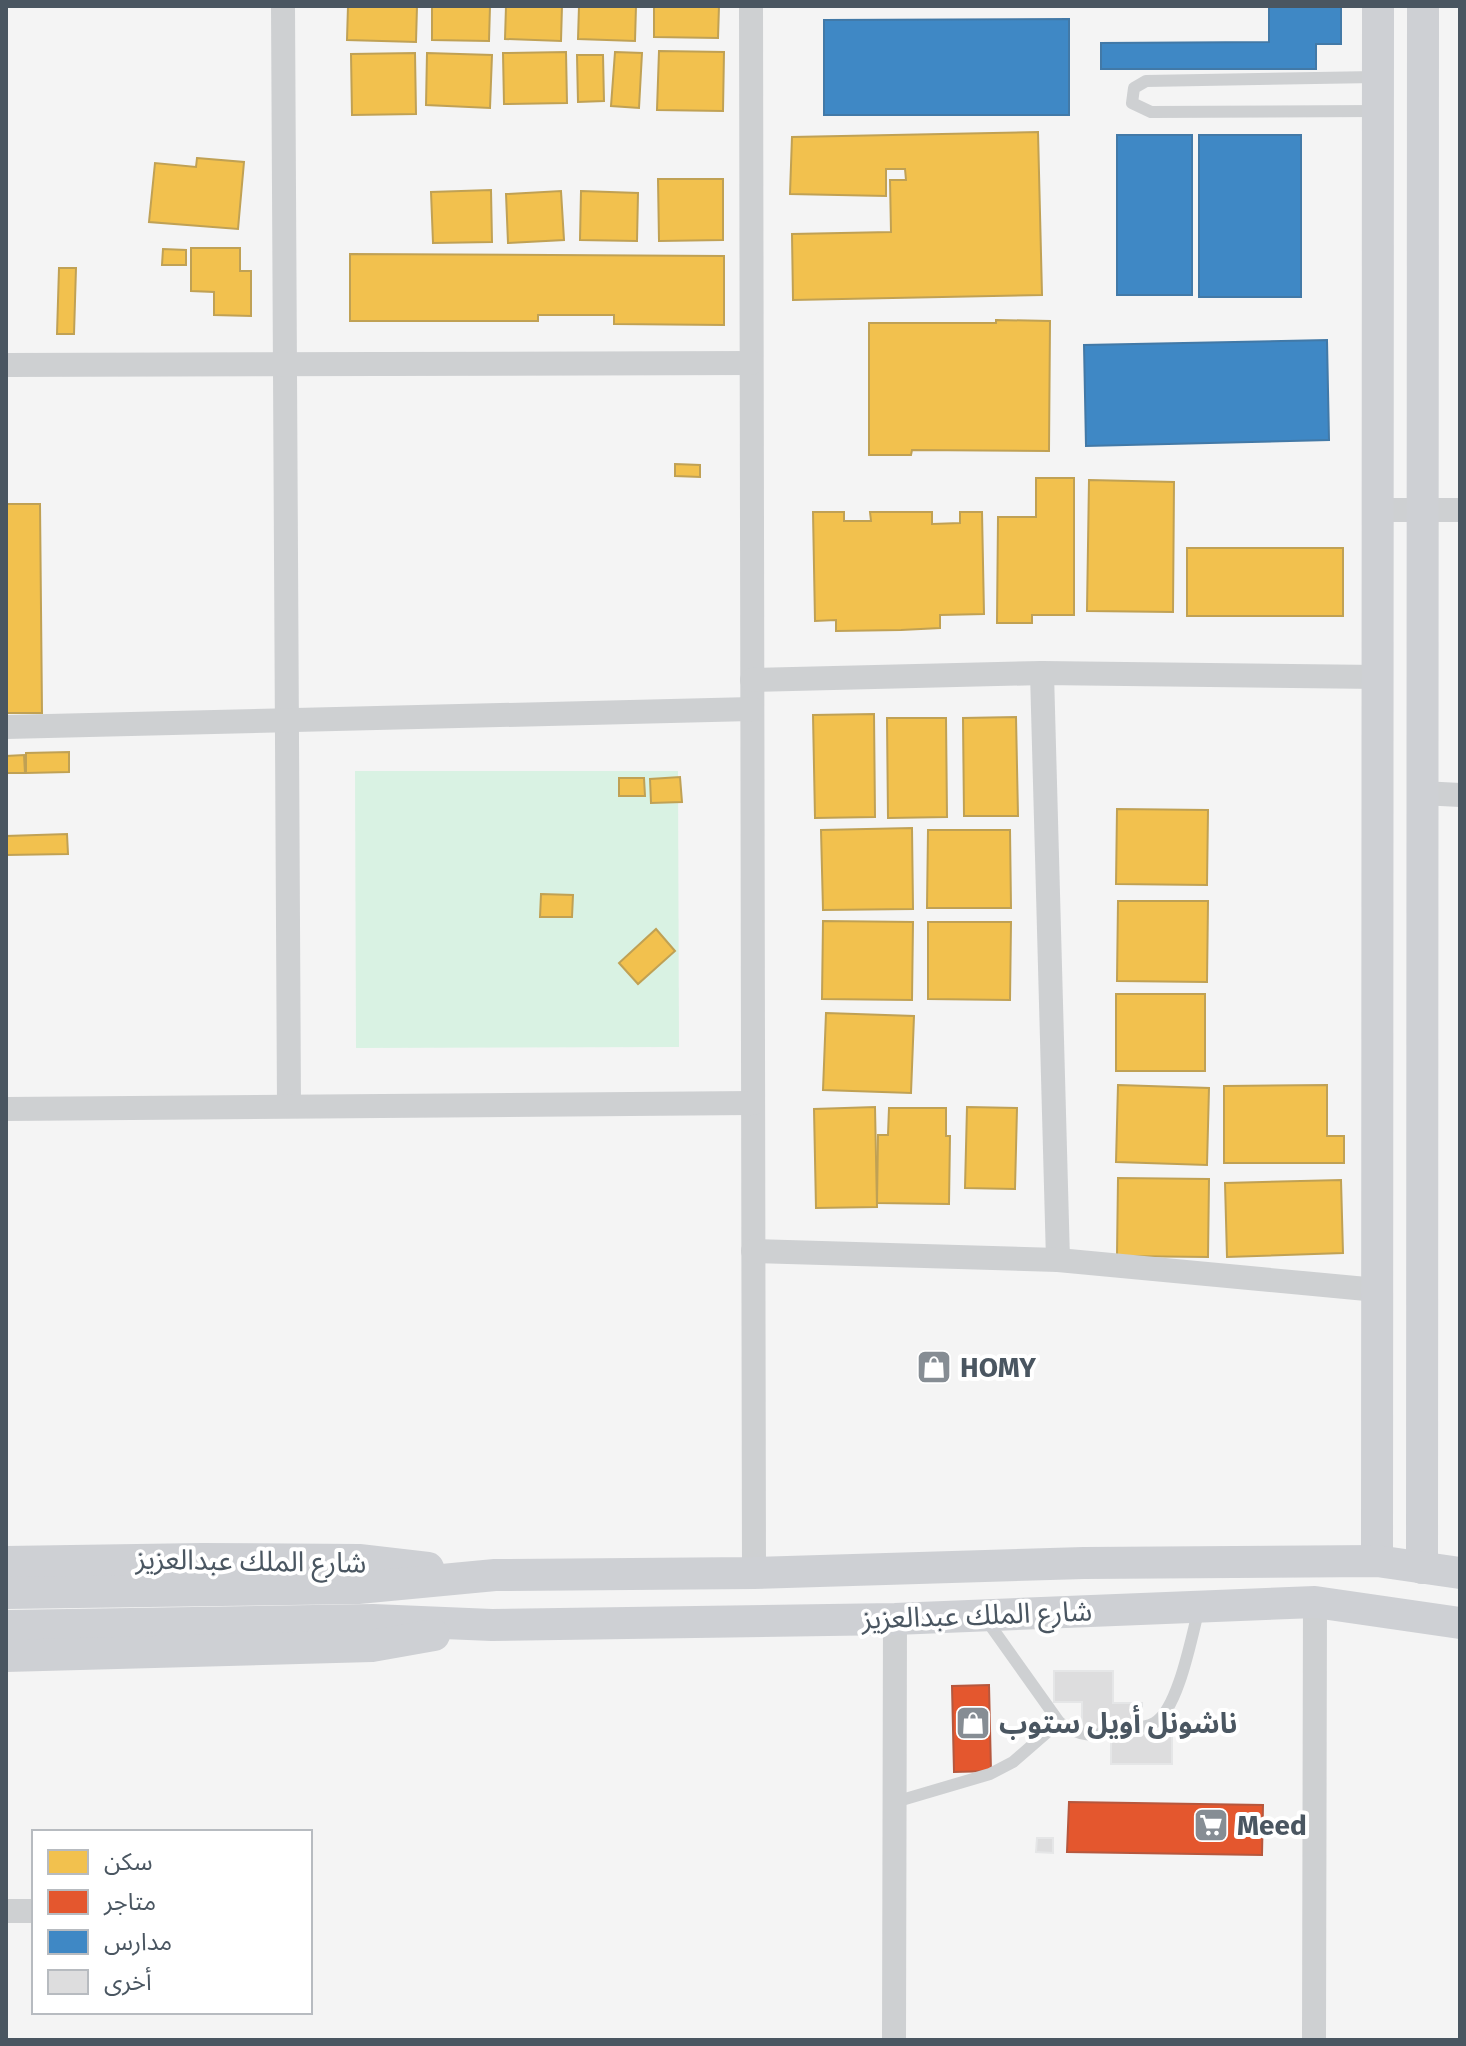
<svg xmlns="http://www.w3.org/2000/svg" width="1466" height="2046" viewBox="0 0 1466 2046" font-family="'Fira Sans','Noto Sans Arabic',sans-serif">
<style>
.green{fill:#d9f2e3}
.homes{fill:#f2c14e;stroke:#c0a154;stroke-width:2}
.shops{fill:#e4572e;stroke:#b6573d;stroke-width:2}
.schools{fill:#3f88c5;stroke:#4279a7;stroke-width:2}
.building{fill:#ddddde;stroke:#e5e6e7;stroke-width:2}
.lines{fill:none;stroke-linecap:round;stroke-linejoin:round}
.lane{stroke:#ced0d2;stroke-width:12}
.street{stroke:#ced0d2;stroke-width:24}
.secondary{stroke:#ced0d4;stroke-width:32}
.labels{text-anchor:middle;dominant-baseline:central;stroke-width:8;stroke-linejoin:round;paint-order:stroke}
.poi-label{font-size:28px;font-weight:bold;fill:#4a5661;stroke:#fff;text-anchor:start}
.street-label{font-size:28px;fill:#4a5661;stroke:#fff}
</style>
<rect width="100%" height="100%" fill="#f4f4f4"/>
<!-- green -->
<polygon class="green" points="355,771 678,771 679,1047 356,1048"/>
<!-- homes -->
<g class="homes">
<polygon points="348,6 417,6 416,42 347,40"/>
<polygon points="432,6 490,6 489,41 432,40"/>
<polygon points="506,6 562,6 561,41 505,39"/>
<polygon points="579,6 636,6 635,41 578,39"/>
<polygon points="654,6 719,6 718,38 654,37"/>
<polygon points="659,51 724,52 723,111 657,110"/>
<polygon points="566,52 567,103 504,104 503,53"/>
<polygon points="615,52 642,53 639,108 611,106"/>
<polygon points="415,53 416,114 352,115 351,54"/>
<polygon points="427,53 492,55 490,108 426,105"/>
<polygon points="577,55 603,55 604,101 578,102"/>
<polygon points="1038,132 1042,295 793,300 792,234 891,232 890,180 906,180 905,169 886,169 886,196 790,194 792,137"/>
<polygon points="197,158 244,162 238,229 149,222 155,163 196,167"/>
<polygon points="658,179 723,179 723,240 659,241"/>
<polygon points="491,190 492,242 433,243 431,192"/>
<polygon points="561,191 564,240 508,243 506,194"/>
<polygon points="581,191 638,193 637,241 580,240"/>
<polygon points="191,248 240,248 240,271 251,271 251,316 214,315 214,292 191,291"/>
<polygon points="163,249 186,250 186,265 162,265"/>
<polygon points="350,254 724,256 724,325 614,324 614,315 538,315 538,321 350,321"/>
<polygon points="59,268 76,268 74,334 57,334"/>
<polygon points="996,320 1050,321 1049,451 912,450 911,455 869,455 869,323 996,323"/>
<polygon points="675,464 700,465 700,477 675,476"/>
<polygon points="1036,478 1074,478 1074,615 1032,615 1032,623 997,623 998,517 1036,517"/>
<polygon points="1089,480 1174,482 1173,612 1087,611"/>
<polygon points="6,504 40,504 42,713 6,713"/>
<polygon points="813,512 844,512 844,521 871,521 870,512 932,512 932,524 960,523 960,512 982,512 984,614 940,615 940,628 901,630 836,631 836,620 815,621"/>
<rect x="1187" y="548" width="156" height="68"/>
<polygon points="874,714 875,817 815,818 813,715"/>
<polygon points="1016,717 1018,816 964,816 963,718"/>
<polygon points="887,718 946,718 947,817 888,818"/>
<polygon points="69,752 69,772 26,773 26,753"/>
<polygon points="24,755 25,773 6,773 6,756"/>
<polygon points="680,777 682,802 651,803 650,779"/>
<polygon points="619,778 644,778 645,796 619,796"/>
<polygon points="1117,809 1208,810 1207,885 1116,884"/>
<polygon points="912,828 913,909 823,910 821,830"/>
<polygon points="928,830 1010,830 1011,908 927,908"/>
<polygon points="67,834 68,854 6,855 6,836"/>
<polygon points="541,894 573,895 572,917 540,917"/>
<polygon points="1118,901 1208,901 1207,982 1117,981"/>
<polygon points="823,921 913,922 912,1000 822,999"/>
<polygon points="928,922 1011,922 1010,1000 928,999"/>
<polygon points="656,929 675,951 638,984 619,963"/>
<rect x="1116" y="994" width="89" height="77"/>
<polygon points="826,1013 914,1016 911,1093 823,1090"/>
<polygon points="1118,1085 1209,1088 1207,1165 1116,1162"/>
<polygon points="1327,1085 1327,1136 1344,1136 1344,1163 1224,1163 1224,1086"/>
<polygon points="875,1107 877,1207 816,1208 814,1109"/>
<polygon points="967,1107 1017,1108 1015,1189 965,1188"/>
<polygon points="889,1108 946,1108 946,1136 950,1136 949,1204 877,1203 878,1135 888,1135"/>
<polygon points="1118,1178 1209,1179 1208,1257 1117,1256"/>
<polygon points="1341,1180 1343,1253 1227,1257 1225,1183"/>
</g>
<!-- shops -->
<g class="shops">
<polygon points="989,1685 991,1771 954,1772 952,1686"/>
<polygon points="1069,1802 1263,1805 1262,1855 1067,1852"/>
</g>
<!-- schools -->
<g class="schools">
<polygon points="1269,6 1341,6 1341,44 1316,44 1316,69 1101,69 1101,43 1269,42"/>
<polygon points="1069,19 1069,115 824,115 824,20"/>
<rect x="1117" y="135" width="75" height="160"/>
<rect x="1199" y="135" width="102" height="162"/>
<polygon points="1327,340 1329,440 1086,446 1084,345"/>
</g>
<!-- building -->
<g class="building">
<polygon points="1054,1671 1113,1671 1113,1703 1142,1703 1142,1733 1172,1733 1172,1764 1111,1764 1111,1733 1082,1733 1082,1702 1054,1702"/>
<polygon points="1037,1838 1053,1838 1053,1853 1036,1852"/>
</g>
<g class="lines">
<!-- lane -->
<g class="lane">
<polyline points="1376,77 1146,81 1134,88 1132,103 1151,112 1377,111"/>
<path d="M985 1618 1059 1722C1081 1738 1091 1736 1117 1731 1127 1729 1146 1728 1154 1723 1178 1711 1192 1635 1199 1608"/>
<polyline points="895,1802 990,1774 1013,1762 1059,1722"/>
</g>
<!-- street -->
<g class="street">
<polyline points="283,6 289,1106"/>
<polyline points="751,6 754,1573"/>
<polyline points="6,365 751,363"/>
<polyline points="1379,510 1460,510"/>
<polyline points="1042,673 1058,1260"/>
<polyline points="752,680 1042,673 1379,677"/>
<polyline points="6,727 752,709"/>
<polyline points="1422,793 1460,795"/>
<polyline points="6,1109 753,1103"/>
<polyline points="753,1251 1058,1260 1377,1290"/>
<polyline points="6,1911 34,1911"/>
<polyline points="894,2040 895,1619"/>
<polyline points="1314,2040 1315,1602"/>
</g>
<!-- secondary -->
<g class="secondary">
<polyline points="1377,1561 1378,6"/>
<polyline points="6,1562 202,1559 359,1560 428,1568"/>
<polyline points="1422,1568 1423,6"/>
<polyline points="6,1593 358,1588 495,1575 754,1573 1084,1563 1377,1561 1460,1573"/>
<polyline points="6,1626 373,1620 492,1625 895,1619 1315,1602 1460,1623"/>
<polyline points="6,1656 372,1646 434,1635"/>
</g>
</g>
<!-- icons -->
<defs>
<g id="shop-square" transform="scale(1.8)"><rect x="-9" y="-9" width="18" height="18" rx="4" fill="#868d94" stroke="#fff"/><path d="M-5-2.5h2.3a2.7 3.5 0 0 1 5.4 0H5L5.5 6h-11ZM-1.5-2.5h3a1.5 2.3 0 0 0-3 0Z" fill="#fff"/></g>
<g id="supermarket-square" transform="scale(1.8)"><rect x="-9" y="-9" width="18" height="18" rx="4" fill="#868d94" stroke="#fff"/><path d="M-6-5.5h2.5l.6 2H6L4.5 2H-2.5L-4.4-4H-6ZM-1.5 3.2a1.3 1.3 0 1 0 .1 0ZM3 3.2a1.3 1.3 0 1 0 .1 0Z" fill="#fff"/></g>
</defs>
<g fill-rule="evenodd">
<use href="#shop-square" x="934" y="1367"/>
<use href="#shop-square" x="973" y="1723"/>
<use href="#supermarket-square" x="1211" y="1825"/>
</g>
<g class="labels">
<!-- poi labels -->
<g class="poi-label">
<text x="960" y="1367">HOMY</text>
<text x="999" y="1723">ناشونل أويل ستوب</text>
<text x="1237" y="1825">Meed</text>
</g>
<!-- street labels -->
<g class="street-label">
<text transform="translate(251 1561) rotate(1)">شارع الملك عبدالعزيز</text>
<text transform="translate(977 1615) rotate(-2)">شارع الملك عبدالعزيز</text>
</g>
</g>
<!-- border -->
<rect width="1466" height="2046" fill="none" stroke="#4a5661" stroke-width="16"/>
<!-- legend -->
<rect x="32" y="1830" width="280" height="184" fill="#ffffff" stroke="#b7bbc0" stroke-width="2"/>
<rect x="48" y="1850" width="40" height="24" fill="#f2c14e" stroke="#b7bbc0" stroke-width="2"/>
<text x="104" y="1870" font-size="24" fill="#4a5661">سكن</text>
<rect x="48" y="1890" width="40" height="24" fill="#e4572e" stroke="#b7bbc0" stroke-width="2"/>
<text x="104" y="1910" font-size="24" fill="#4a5661">متاجر</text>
<rect x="48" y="1930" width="40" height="24" fill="#3f88c5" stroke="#b7bbc0" stroke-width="2"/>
<text x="104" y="1950" font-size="24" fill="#4a5661">مدارس</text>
<rect x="48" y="1970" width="40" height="24" fill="#ddddde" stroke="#b7bbc0" stroke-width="2"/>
<text x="104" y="1990" font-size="24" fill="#4a5661">أخرى</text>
</svg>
